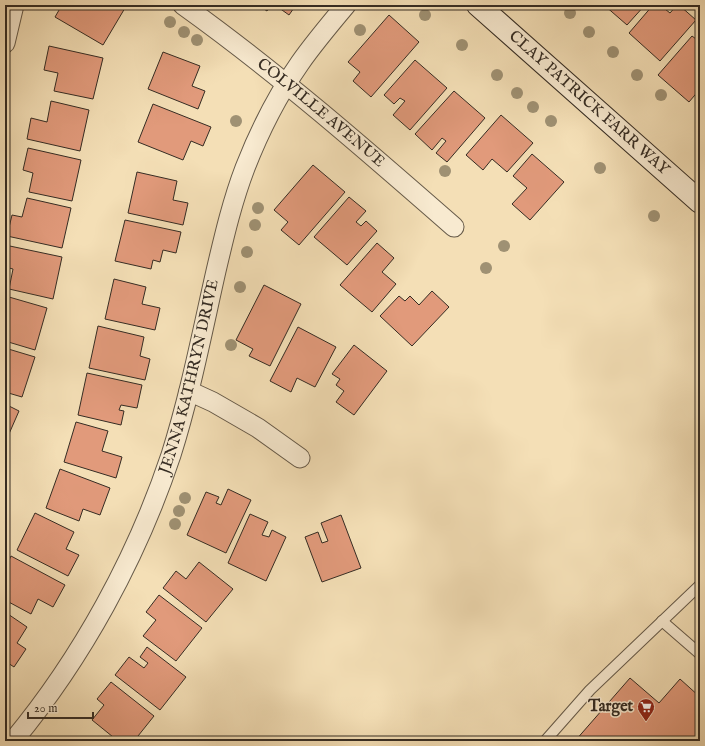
<svg xmlns="http://www.w3.org/2000/svg" width="705" height="746" viewBox="0 0 705 746" font-family="'IM FELL English',serif">
<style>
.building{fill:#e19a7b;stroke:#352c23}
.lines{fill:none;stroke-linecap:round;stroke-linejoin:round}
.lane-casing{stroke:#655948;stroke-width:12}
.street-casing{stroke:#655948;stroke-width:21}
.secondary-casing{stroke:#352c23;stroke-width:24}
.lane{stroke:#f8ead0;stroke-width:10}
.street{stroke:#f8ead0;stroke-width:19}
.secondary{stroke:#f8ead0;stroke-width:22}
.tree{fill:#9f9173}
.labels{text-anchor:middle;dominant-baseline:central;stroke-width:3;stroke-linejoin:round;paint-order:stroke}
.street-label{font-size:16px;fill:#352c23;stroke:#f8ead0}
.poi-label{font-size:16px;font-weight:bold;fill:#352c23;stroke:#f8ead0;text-anchor:end}
</style>
<rect width="100%" height="100%" fill="#f4dfb6"/>
<filter id="stains"><feTurbulence type="fractalNoise" baseFrequency=".005" numOctaves="4"/><feColorMatrix values="0 0 0 0 .2 0 0 0 0 .09 0 0 0 0 .02 0 0 0 .5 -.17"/></filter>
<radialGradient id="worn" r=".72"><stop offset=".6" stop-color="#630" stop-opacity="0"/><stop offset="1" stop-color="#630" stop-opacity=".3"/></radialGradient>
<!-- building -->
<g class="building">
<polygon points="62,5 79,5 82,7 83,5 119,5 125,8 103,45 55,17"/>
<polygon points="258,5 271,5 267,11"/>
<polygon points="275,5 296,5 289,15"/>
<polygon points="604,5 645,5 627,25"/>
<polygon points="653,5 660,5 670,13 677,5 679,5 696,20 660,61 629,33"/>
<polygon points="389,15 419,42 371,97 353,81 360,72 348,62"/>
<polygon points="692,36 700,42 700,64 698,65 700,67 700,89 689,102 658,75"/>
<polygon points="49,46 103,58 93,99 54,91 58,73 44,70"/>
<polygon points="163,52 200,66 192,86 205,91 198,109 148,89"/>
<polygon points="415,60 447,88 410,130 393,115 405,101 400,98 394,104 384,95"/>
<polygon points="454,91 485,118 447,162 436,153 446,141 442,138 432,150 415,134"/>
<polygon points="51,101 89,110 80,151 27,139 31,118 47,122"/>
<polygon points="153,104 211,127 203,146 191,141 183,160 138,142"/>
<polygon points="501,115 533,143 507,172 492,159 483,170 466,155"/>
<polygon points="28,148 81,160 72,201 29,192 33,173 23,170"/>
<polygon points="532,154 564,182 530,220 512,204 527,188 513,176"/>
<polygon points="313,165 345,192 299,245 281,230 288,222 274,210"/>
<polygon points="137,172 177,181 173,200 188,203 183,225 128,213"/>
<polygon points="349,197 366,211 356,222 361,226 366,221 377,231 347,265 314,237"/>
<polygon points="27,198 71,208 62,248 7,236 12,215 22,217"/>
<polygon points="125,220 181,232 176,253 163,250 160,262 153,260 151,269 115,261"/>
<polygon points="377,243 394,258 382,272 396,284 372,312 340,285"/>
<polygon points="5,245 62,257 53,299 9,289 13,269 5,267"/>
<polygon points="114,279 146,287 142,304 160,308 155,330 105,319"/>
<polygon points="264,285 301,304 270,366 249,356 253,349 236,340"/>
<polygon points="432,291 449,307 412,346 380,316 399,296 405,301 410,296 419,305"/>
<polygon points="9,297 47,308 35,350 5,341 5,308"/>
<polygon points="98,326 144,337 140,356 150,359 145,380 89,368"/>
<polygon points="298,327 336,347 315,387 297,378 291,392 270,381"/>
<polygon points="354,345 387,371 354,415 336,402 344,391 336,385 340,379 332,374"/>
<polygon points="5,348 35,357 22,397 5,392"/>
<polygon points="87,373 142,385 137,408 121,405 119,410 124,411 121,425 78,415"/>
<polygon points="5,404 19,411 5,443"/>
<polygon points="76,422 108,431 102,451 122,457 116,478 64,462"/>
<polygon points="60,469 110,488 100,515 83,509 79,521 46,508"/>
<polygon points="228,489 251,500 226,553 187,535 206,492 219,497 216,503 221,505"/>
<polygon points="35,513 74,532 66,549 79,555 68,576 17,550"/>
<polygon points="250,514 268,522 262,535 269,537 272,530 286,537 266,581 228,563"/>
<polygon points="341,515 361,568 322,582 305,537 318,532 322,543 328,541 321,523"/>
<polygon points="11,556 65,585 53,607 38,599 31,614 5,600 5,568"/>
<polygon points="199,562 233,589 206,622 163,588 176,571 186,579"/>
<polygon points="159,595 202,628 176,661 143,636 156,620 146,612"/>
<polygon points="5,612 27,627 17,643 26,649 14,667 5,661"/>
<polygon points="147,647 186,677 160,710 115,675 129,657 144,668 148,663 140,657"/>
<polygon points="630,678 659,703 680,679 700,697 700,741 575,741"/>
<polygon points="111,682 154,716 134,741 118,741 92,720 104,705 97,699"/>
</g>
<g class="lines">
<!-- lane casing -->
<g class="lane-casing">
<g id="lane">
<polyline points="662,621 700,654"/>
<polyline points="545,741 590,690 700,585"/>
</g>
</g>
<!-- street casing -->
<g class="street-casing">
<g id="street">
<path id="s1" d="M183 5C278 73 366 150 454 227"/>
<polyline points="5,43 14,5"/>
<polyline points="189,391 213,402 258,428 300,458"/>
<path id="s2" d="M13 741C82 658 137 557 171 455 190 395 202 333 216 271 224 237 232 202 245 168 259 132 277 96 300 63 314 43 330 24 346 5"/>
</g>
</g>
<!-- secondary casing -->
<g class="secondary-casing">
<g id="secondary">
<path id="s3" d="M478 5 700 202"/>
</g>
</g>
<!-- lane -->
<use href="#lane" class="lane"/>
<!-- street -->
<use href="#street" class="street"/>
<!-- secondary -->
<use href="#secondary" class="secondary"/>
</g>
<!-- trees -->
<g class="tree">
<circle cx="570" cy="13" r="6"/>
<circle cx="425" cy="15" r="6"/>
<circle cx="170" cy="22" r="6"/>
<circle cx="360" cy="30" r="6"/>
<circle cx="184" cy="32" r="6"/>
<circle cx="589" cy="32" r="6"/>
<circle cx="197" cy="40" r="6"/>
<circle cx="462" cy="45" r="6"/>
<circle cx="613" cy="52" r="6"/>
<circle cx="497" cy="75" r="6"/>
<circle cx="637" cy="75" r="6"/>
<circle cx="517" cy="93" r="6"/>
<circle cx="661" cy="95" r="6"/>
<circle cx="533" cy="107" r="6"/>
<circle cx="236" cy="121" r="6"/>
<circle cx="551" cy="121" r="6"/>
<circle cx="600" cy="168" r="6"/>
<circle cx="445" cy="171" r="6"/>
<circle cx="258" cy="208" r="6"/>
<circle cx="654" cy="216" r="6"/>
<circle cx="255" cy="225" r="6"/>
<circle cx="504" cy="246" r="6"/>
<circle cx="247" cy="252" r="6"/>
<circle cx="486" cy="268" r="6"/>
<circle cx="240" cy="287" r="6"/>
<circle cx="231" cy="345" r="6"/>
<circle cx="185" cy="498" r="6"/>
<circle cx="179" cy="511" r="6"/>
<circle cx="175" cy="524" r="6"/>
</g>
<!-- icons -->
<defs>
<g id="supermarket-pin" transform="scale(0.9)"><path d="M0 17L-7.5 6A9.5 9.5 0 1 1 7.5 6Z" fill="#8f2418" stroke="#f8ead0"/><path d="M-6-5.5h2.5l.6 2H6L4.5 2H-2.5L-4.4-4H-6ZM-1.5 3.2a1.3 1.3 0 1 0 .1 0ZM3 3.2a1.3 1.3 0 1 0 .1 0Z" fill="#fff"/></g>
</defs>
<g fill-rule="evenodd">
<use href="#supermarket-pin" x="646" y="707"/>
</g>
<g class="labels">
<!-- street labels -->
<g class="street-label">
<text stroke="none"><textPath href="#s3" startOffset="148">CLAY PATRICK FARR WAY</textPath></text>
<text stroke="none"><textPath href="#s1" startOffset="175">COLVILLE AVENUE</textPath></text>
<text stroke="none"><textPath href="#s2" startOffset="409">JENNA KATHRYN DRIVE</textPath></text>
</g>
<!-- poi labels -->
<g class="poi-label">
<text x="633" y="707">Target</text>
</g>
</g>
<!-- margin -->
<rect width="705" height="746" fill="none" stroke="#f4dfb6" stroke-width="20"/>
<rect x="6" y="6" width="693" height="734" fill="none" stroke="#352c23" stroke-width="2"/>
<rect x="10" y="10" width="685" height="726" fill="none" stroke="#352c23"/>
<!-- scale -->
<path d="M28 712v6h65v-6" fill="none" stroke="#352c23" stroke-width="2"/>
<text x="34" y="712" font-size="12" fill="#352c23" stroke="#f8ead0" stroke-width="3" paint-order="stroke">20 m</text>
<rect width="100%" height="100%" filter="url(#stains)"/>
<rect width="100%" height="100%" fill="url(#worn)"/>
</svg>
